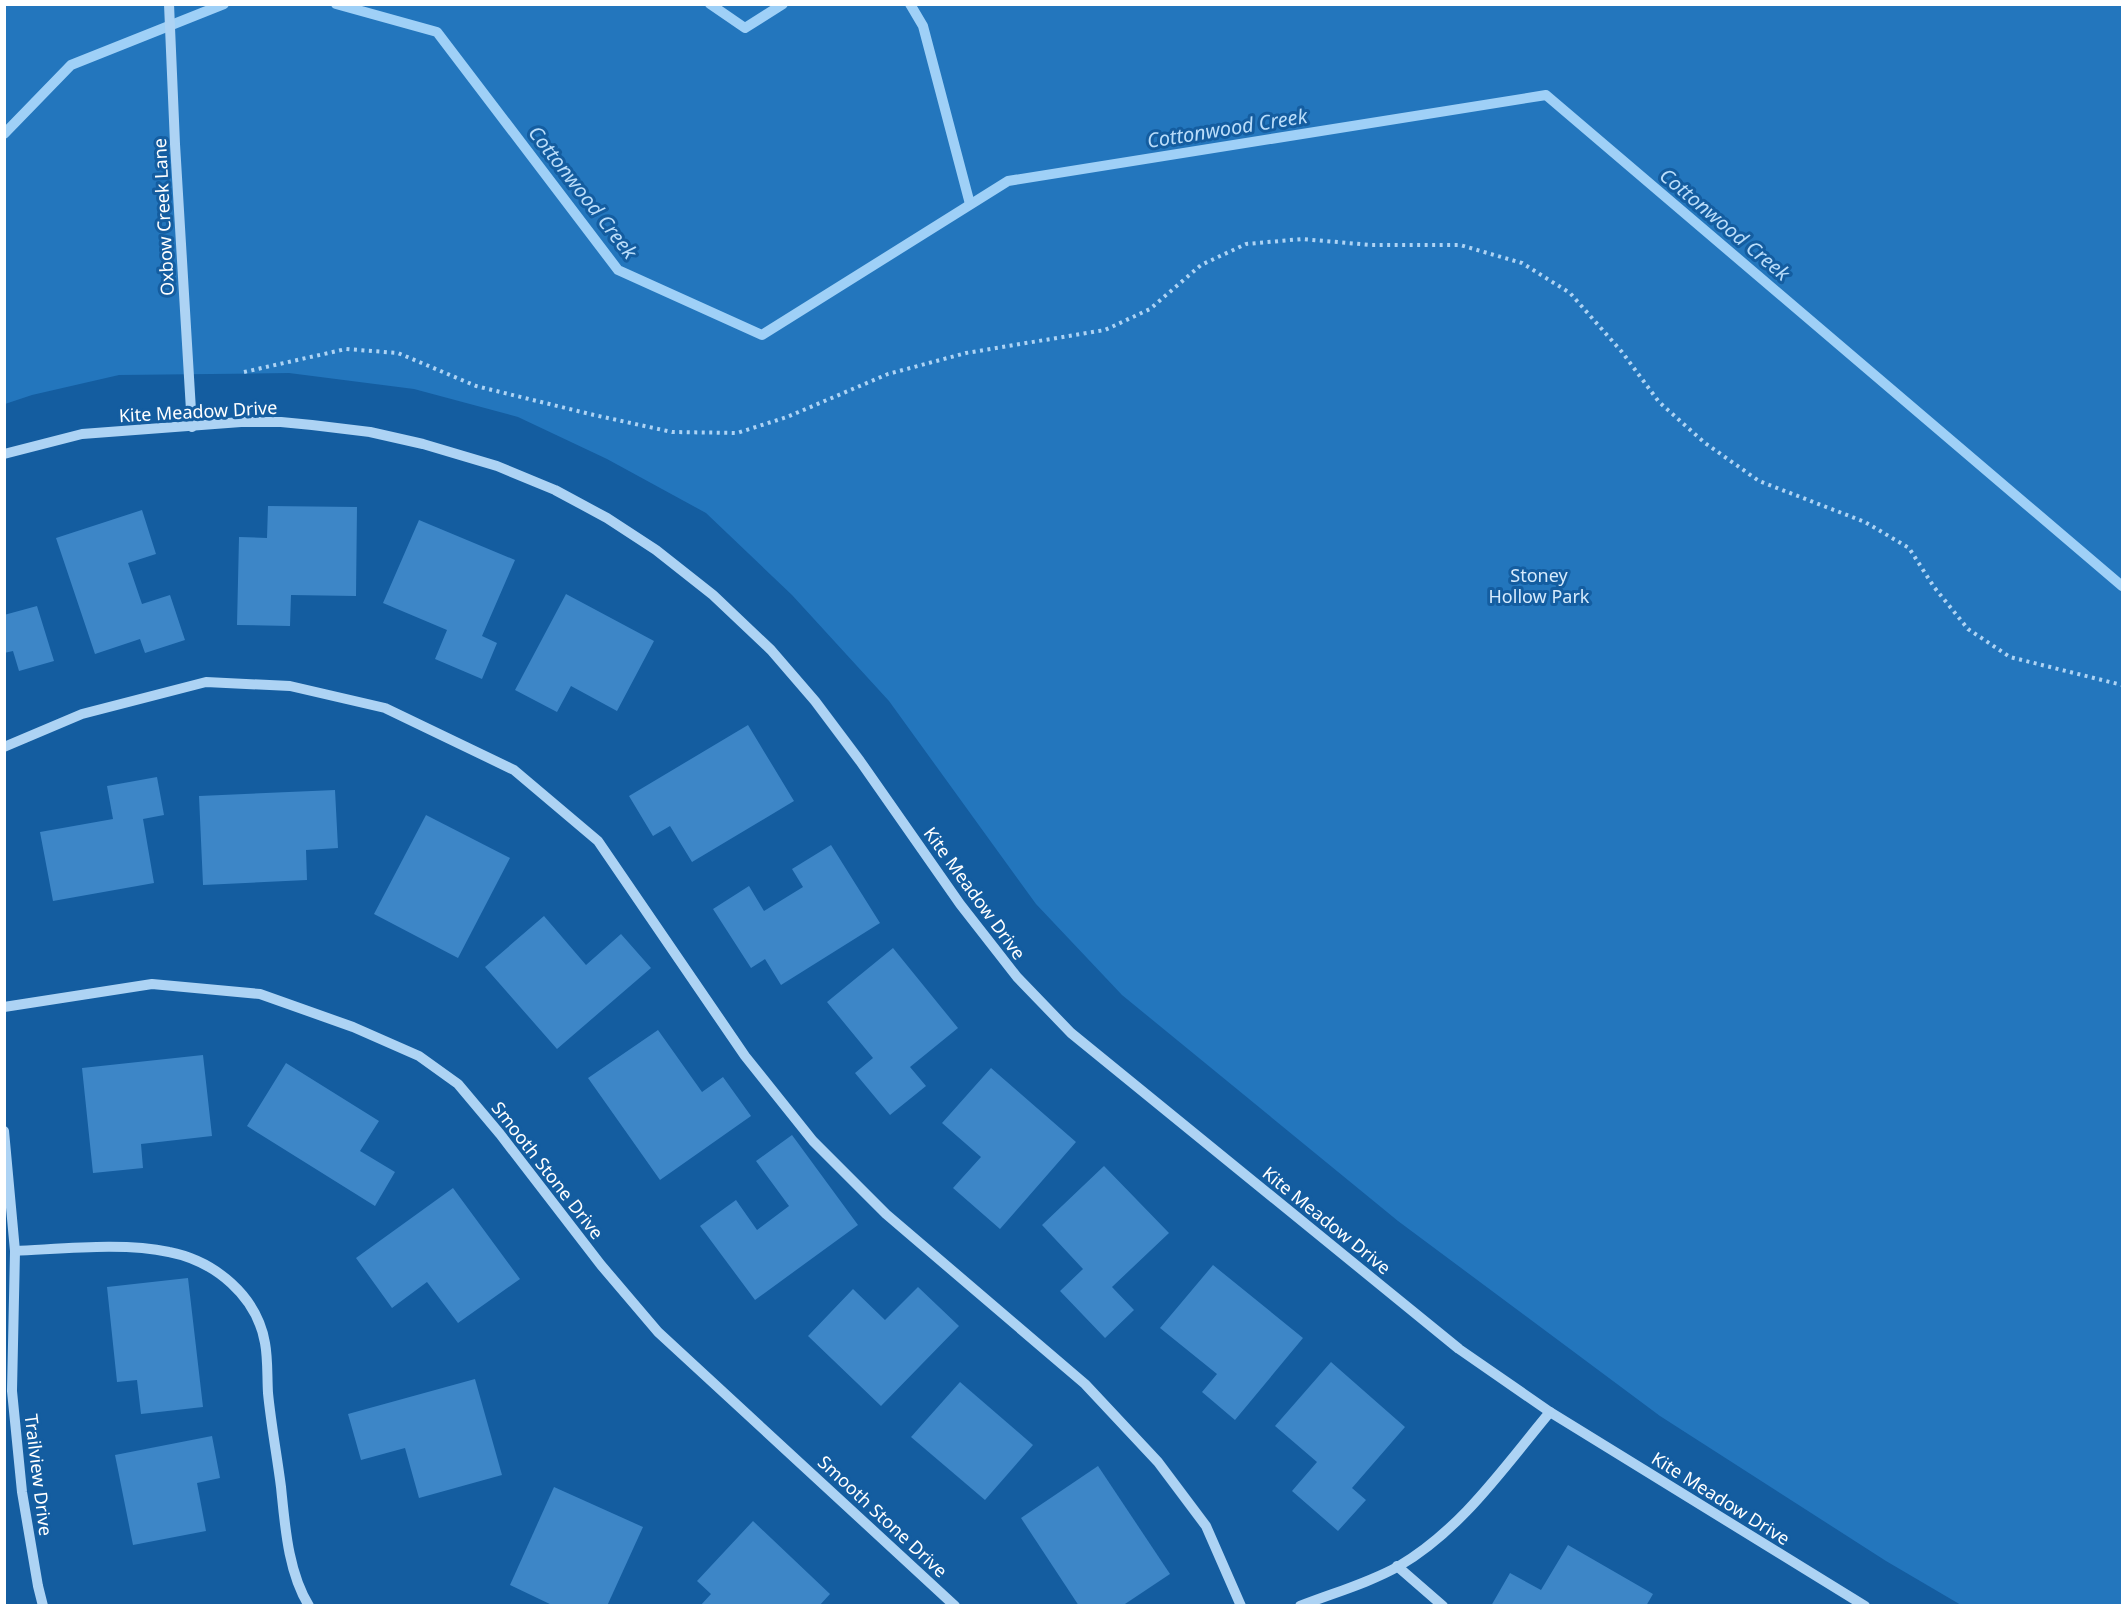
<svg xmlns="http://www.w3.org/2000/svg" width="2127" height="1610" viewBox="0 0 2127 1610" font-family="'Noto Sans',sans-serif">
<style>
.green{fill:#2376bd}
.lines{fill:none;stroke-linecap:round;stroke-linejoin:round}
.stream{stroke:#9fd0f7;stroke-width:10}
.building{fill:#3d86c7}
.path{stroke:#add3f4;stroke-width:4;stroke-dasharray:3 4.5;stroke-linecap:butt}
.minor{stroke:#add3f4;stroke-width:10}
.labels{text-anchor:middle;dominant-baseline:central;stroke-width:6;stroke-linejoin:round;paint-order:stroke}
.street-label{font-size:18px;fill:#fff;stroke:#145da0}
.park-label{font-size:18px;fill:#d6ebfd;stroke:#145da0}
.water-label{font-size:20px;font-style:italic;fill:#baddfa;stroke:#145da0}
</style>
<rect width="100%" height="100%" fill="#145da0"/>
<!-- green -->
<polygon class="green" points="4,5 2122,5 2122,1605 1961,1605 1886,1561 1660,1416 1398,1221 1122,995 1036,904 889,701 792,595 706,513 607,459 518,417 414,389 289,373 119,375 32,395 5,404"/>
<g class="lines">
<!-- stream -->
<g class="stream">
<polyline points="336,4 437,32 618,270 762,335 1008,181 1546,95 2122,586"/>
<polyline points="710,4 745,28 783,4"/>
<polyline points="910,4 923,26 970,204"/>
<polyline points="4,134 71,65 224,4"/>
</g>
</g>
<!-- building -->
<g class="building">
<polygon points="268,506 357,507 356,596 291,595 290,626 237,625 239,537 267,538"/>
<polygon points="142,510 156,554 128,563 142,604 170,595 185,640 145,653 140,639 95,654 56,538"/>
<polygon points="419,520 515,560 482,636 497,643 482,679 435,659 447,630 383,603"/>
<polygon points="566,594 654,641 617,711 571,686 557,712 515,690"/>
<polygon points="37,606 54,661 19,671 13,651 4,653 4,615"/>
<polygon points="748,725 794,801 692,862 670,826 653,836 629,796"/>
<polygon points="157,777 164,815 143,819 154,883 53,901 40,832 113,819 107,786"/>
<polygon points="335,790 338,848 306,850 307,880 203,885 199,796"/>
<polygon points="426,815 510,858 458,958 374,914"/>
<polygon points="831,845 880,923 781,985 765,959 751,968 713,909 749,886 764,911 803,887 792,869"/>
<polygon points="544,916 586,965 621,934 651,968 557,1049 485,967"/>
<polygon points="893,948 958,1028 910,1067 926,1086 890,1115 855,1073 873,1058 827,1002"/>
<polygon points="658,1030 702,1092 723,1077 751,1116 660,1180 588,1078"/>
<polygon points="203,1055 212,1136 141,1144 143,1168 93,1173 82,1068"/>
<polygon points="286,1063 379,1121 360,1151 395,1172 375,1206 247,1126"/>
<polygon points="991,1068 1076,1142 1000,1229 953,1188 981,1157 942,1123"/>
<polygon points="792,1135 858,1225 755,1300 700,1226 736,1200 757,1230 789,1206 756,1161"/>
<polygon points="1104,1166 1169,1233 1112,1287 1134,1310 1105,1338 1060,1291 1083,1269 1042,1225"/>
<polygon points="453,1188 520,1279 458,1323 427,1282 392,1308 356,1258"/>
<polygon points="1213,1265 1303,1338 1235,1420 1202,1392 1217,1374 1160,1328"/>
<polygon points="188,1278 203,1407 141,1414 137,1380 117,1382 107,1287"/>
<polygon points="918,1287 959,1326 881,1406 808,1336 853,1289 885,1320"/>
<polygon points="1331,1362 1405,1427 1352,1488 1366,1500 1338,1531 1292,1491 1317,1462 1275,1426"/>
<polygon points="475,1379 502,1475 419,1498 405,1448 361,1460 348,1414"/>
<polygon points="960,1382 1033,1445 985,1500 911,1437"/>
<polygon points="212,1436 220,1478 197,1483 206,1531 133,1545 115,1455"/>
<polygon points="1098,1466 1170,1574 1122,1606 1079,1606 1021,1518"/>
<polygon points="554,1487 643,1527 607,1606 554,1606 510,1585"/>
<polygon points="753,1521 830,1594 819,1606 700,1606 711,1594 697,1581"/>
<polygon points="1568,1545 1653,1594 1646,1606 1491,1606 1510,1573 1541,1590"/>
</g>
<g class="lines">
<!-- path -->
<polyline class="path" points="244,372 346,349 398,353 476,386 594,415 672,432 737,433 787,417 888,374 966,353 1105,330 1150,309 1201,265 1246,244 1302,239 1371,245 1460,245 1522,263 1570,293 1622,352 1659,402 1705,443 1759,481 1865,522 1909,548 1934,587 1968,629 2010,657 2122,685"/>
<!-- minor -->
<g class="minor">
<polyline points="169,4 175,144 192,427"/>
<polyline points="4,454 82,434 241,422 281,422 312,425 370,432 423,444 497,466 555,490 607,518 656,550 713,595 771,650 815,701 860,761 960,904 1017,977 1071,1033 1459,1349 1550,1412 1865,1606"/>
<polyline points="4,747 82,714 206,682 290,686 385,708 514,770 598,841 745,1056 813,1141 886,1214 1085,1384 1158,1462 1206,1526 1241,1606"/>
<polyline points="4,1007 152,984 260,994 353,1027 419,1056 458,1084 500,1134 601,1265 658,1332 955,1606"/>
<polyline points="4,1131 15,1251 12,1391 22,1492 38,1586 43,1606"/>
<path d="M15 1251C61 1249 124 1242 169 1252 215 1261 257 1296 265 1343 268 1359 267 1376 268 1393 271 1424 277 1456 281 1487 285 1526 288 1572 309 1606"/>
<polyline points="1397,1566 1443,1606"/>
<path d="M1300 1606C1333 1593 1369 1583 1399 1566 1462 1529 1504 1467 1550 1412"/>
</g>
</g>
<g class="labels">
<!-- street labels -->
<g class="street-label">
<text transform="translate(163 217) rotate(-93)">Oxbow Creek Lane</text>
<text transform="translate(198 411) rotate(-3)">Kite Meadow Drive</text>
<text transform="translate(975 893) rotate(54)">Kite Meadow Drive</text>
<text transform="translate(548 1170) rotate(52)">Smooth Stone Drive</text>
<text transform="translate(1327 1220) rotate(39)">Kite Meadow Drive</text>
<text transform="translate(39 1475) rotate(83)">Trailview Drive</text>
<text transform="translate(1721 1498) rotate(32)">Kite Meadow Drive</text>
<text transform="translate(883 1516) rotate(43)">Smooth Stone Drive</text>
</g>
<!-- park labels -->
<g class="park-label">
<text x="1539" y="575">Stoney<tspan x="1539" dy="21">Hollow Park</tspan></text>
</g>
<!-- water labels -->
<g class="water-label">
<text transform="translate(1227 128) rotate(-9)">Cottonwood Creek</text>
<text transform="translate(583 192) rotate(52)">Cottonwood Creek</text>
<text transform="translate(1725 224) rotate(40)">Cottonwood Creek</text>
</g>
</g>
<!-- border -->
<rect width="2127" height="1610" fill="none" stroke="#ffffff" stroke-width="12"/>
</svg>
